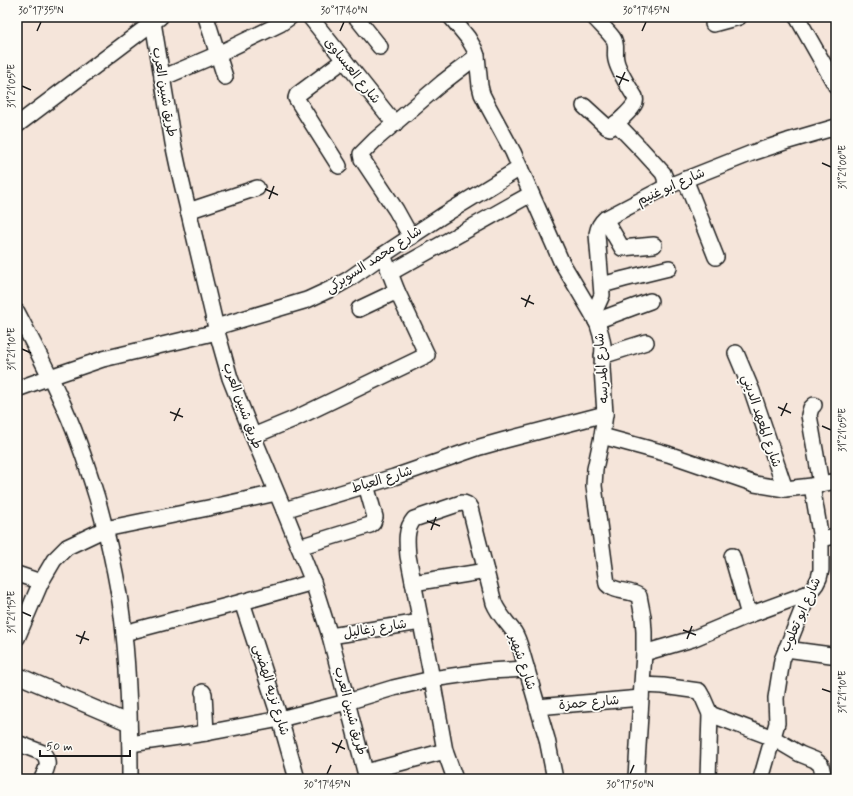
<svg xmlns="http://www.w3.org/2000/svg" width="853" height="796" viewBox="0 0 853 796" font-family="Mynerve,'Playpen Sans Arabic',sans-serif">
<style>
.lines{fill:none;stroke-linecap:round;stroke-linejoin:round}
.minor-casing{stroke:#1c1c1c;stroke-width:18}
.minor{stroke:#fdfcf7;stroke-width:15}
.ticks{fill:none;stroke:#1c1c1c;stroke-width:1.5}
.labels{text-anchor:middle;dominant-baseline:central;stroke-width:3.5;stroke-linejoin:round;paint-order:stroke}
.street-label{font-size:13px;fill:#1c1c1c;stroke:#fdfcf7}
.neatline{fill:none;stroke:#1c1c1c;stroke-width:1.5}
.ticks-label{font-size:10px;text-anchor:middle;fill:#1c1c1c}
</style>
<rect width="100%" height="100%" fill="#f5e5da"/>
<filter id="ink" filterUnits="userSpaceOnUse"><feTurbulence type="fractalNoise" baseFrequency=".025" numOctaves="2"/><feDisplacementMap in="SourceGraphic" scale="8" xChannelSelector="R" yChannelSelector="G"/><feConvolveMatrix kernelMatrix="1 2 1 2 8 2 1 2 1" color-interpolation-filters="sRGB"/></filter>
<g filter="url(#ink)">
<g class="lines">
<!-- minor casing -->
<g class="minor-casing">
<g id="minor">
<polyline points="206,17 225,77"/>
<polyline points="310,17 395,124"/>
<polyline points="356,17 380,47"/>
<path d="M451 17 468 38 475 50 477 56 480 86 482 94 488 106 513 152 561 261 593 315 598 325 601 335 603 345 602 368 605 414 602 436 595 469 594 486 607 584C615 593 629 589 639 596L643 617 644 632V653L636 777 637 779"/>
<polyline points="797,17 836,86"/>
<polyline points="153,22 173,143 179,171 217,332 230,378 253,436 284,510 313,582 330,636 367,779"/>
<polyline points="713,24 739,17"/>
<polyline points="162,78 218,54 280,24 290,17"/>
<path d="M584 106 607 127 610 128C616 124 632 110 635 103 636 100 636 100 635 97 629 87 618 71 616 60 614 53 618 45 613 38 608 31 600 24 594 17"/>
<polyline points="616,123 642,150 663,173 665,178 666,187"/>
<polyline points="17,125 160,17"/>
<polyline points="339,166 296,98 297,95 344,60"/>
<polyline points="685,179 716,257"/>
<polyline points="188,211 257,188"/>
<polyline points="605,219 622,248 654,245"/>
<polyline points="411,237 396,210 362,159 361,154 375,140 442,83 477,56"/>
<polyline points="390,273 531,194"/>
<polyline points="602,285 624,279 669,268"/>
<polyline points="359,309 397,291"/>
<path d="M17 312C32 341 47 369 60 398 75 429 87 465 97 498 109 541 120 589 124 634 129 681 130 731 130 779"/>
<path d="M593 315 602 295 597 234C598 228 600 223 605 219L666 187 752 153 788 141 836 127"/>
<polyline points="596,321 650,301"/>
<polyline points="216,327 307,300 335,287 349,279 383,255 442,216 520,168"/>
<polyline points="736,353 752,391 785,489"/>
<polyline points="602,356 646,342"/>
<polyline points="17,389 50,377 103,359 217,332"/>
<polyline points="814,405 811,408 809,415 821,484"/>
<polyline points="253,436 294,419 427,355 397,291 383,255"/>
<polyline points="602,436 668,454 755,484 785,489 812,486 836,481"/>
<polyline points="812,486 821,539 836,536"/>
<polyline points="284,510 394,477 480,447 505,440 605,414"/>
<polyline points="299,547 370,525 373,523 375,517 366,485"/>
<polyline points="732,556 749,615"/>
<polyline points="17,574 41,582"/>
<polyline points="413,583 486,571"/>
<polyline points="242,602 280,719 297,779"/>
<polyline points="124,633 242,602 313,582"/>
<polyline points="330,636 421,622"/>
<polyline points="17,638 41,582 54,560 67,547 105,529 208,508 276,493"/>
<polyline points="786,649 831,655 836,654"/>
<polyline points="644,653 692,639 749,615 809,593"/>
<polyline points="17,675 129,723"/>
<polyline points="642,685 663,686 699,691 703,698 710,714 708,779"/>
<polyline points="203,692 204,694 206,733"/>
<polyline points="537,707 641,698"/>
<polyline points="710,714 773,738 800,754 815,760 821,765 824,779"/>
<path d="M17 743 43 753C51 763 46 769 42 779"/>
<polyline points="130,744 206,733 280,719 347,702 393,688 432,679 488,671 527,669"/>
<polyline points="366,772 445,751"/>
<path d="M455 779 445 751 432 679 408 556C407 544 405 529 414 519L461 503C465 503 468 504 470 508L494 603C499 615 507 622 514 632 518 638 520 646 522 653L547 739 555 779"/>
<polyline points="761,779 777,723 776,698 782,660 809,593 816,584 819,578 821,570 821,539"/>
</g>
</g>
<!-- minor -->
<use href="#minor" class="minor"/>
</g>
</g>
<!-- ticks -->
<path class="ticks" d="M37 31 41 22M340 31 344 22M642 31 646 22M616 76 629 81M619 85 625 72M22 86 31 90M822 163 831 167M265 189 278 195M269 199 274 186M521 298 534 304M525 307 530 295M22 349 31 353M778 407 791 413M170 412 183 417M781 416 787 403M174 421 180 408M822 426 831 430M427 521 440 526M431 530 436 517M22 612 31 616M683 630 696 635M76 635 89 640M687 639 692 626M80 644 85 631M822 689 831 692M332 743 345 749M336 753 342 740M327 774 331 765M630 774 634 765"/>
<g class="labels">
<!-- street labels -->
<g class="street-label">
<text transform="translate(352 71) rotate(51)">شارع العبساوى</text>
<text transform="translate(164 92) rotate(80)">طريق شبين العرب</text>
<text transform="translate(671 187) rotate(-24)">شارع ابو غنيم</text>
<text transform="translate(374 260) rotate(-33)">شارع محمد السوبركى</text>
<text transform="translate(602 368) rotate(-94)">شارع المدرسه</text>
<text transform="translate(242 406) rotate(70)">طريق شبين العرب</text>
<text transform="translate(761 421) rotate(71)">شارع المعهد الديني</text>
<text transform="translate(382 480) rotate(-17)">شارع العياط</text>
<text transform="translate(801 615) rotate(-66)">شارع ابو تعلوب</text>
<text transform="translate(375 629) rotate(-9)">شارع زغاليل</text>
<text transform="translate(522 662) rotate(71)">شارع شهير</text>
<text transform="translate(271 690) rotate(73)">شارع نزيه الهضبى</text>
<text transform="translate(589 703) rotate(-5)">شارع حمزة</text>
<text transform="translate(350 711) rotate(75)">طريق شبين العرب</text>
</g>
</g>
<!-- margin -->
<rect width="853" height="796" fill="none" stroke="#fdfcf7" stroke-width="44"/>
<!-- scale -->
<path d="M40 750v6h90v-6" fill="none" stroke="#1c1c1c" stroke-width="2"/>
<text x="46" y="750" font-size="12" fill="#1c1c1c" stroke="#fdfcf7" stroke-width="3" paint-order="stroke">50 m</text>
<rect x="22" y="22" width="809" height="752" class="neatline"/>
<g class="ticks-label">
<text x="41" y="14">30°17'35"N</text>
<text x="344" y="14">30°17'40"N</text>
<text x="646" y="14">30°17'45"N</text>
<text transform="translate(11 86) rotate(-90)" y="4">31°21'05"E</text>
<text transform="translate(842 167) rotate(-90)" y="4">31°21'00"E</text>
<text transform="translate(11 349) rotate(-90)" y="4">31°21'10"E</text>
<text transform="translate(842 430) rotate(-90)" y="4">31°21'05"E</text>
<text transform="translate(11 612) rotate(-90)" y="4">31°21'15"E</text>
<text transform="translate(842 692) rotate(-90)" y="4">31°21'10"E</text>
<text x="327" y="788">30°17'45"N</text>
<text x="630" y="788">30°17'50"N</text>
</g>
</svg>
